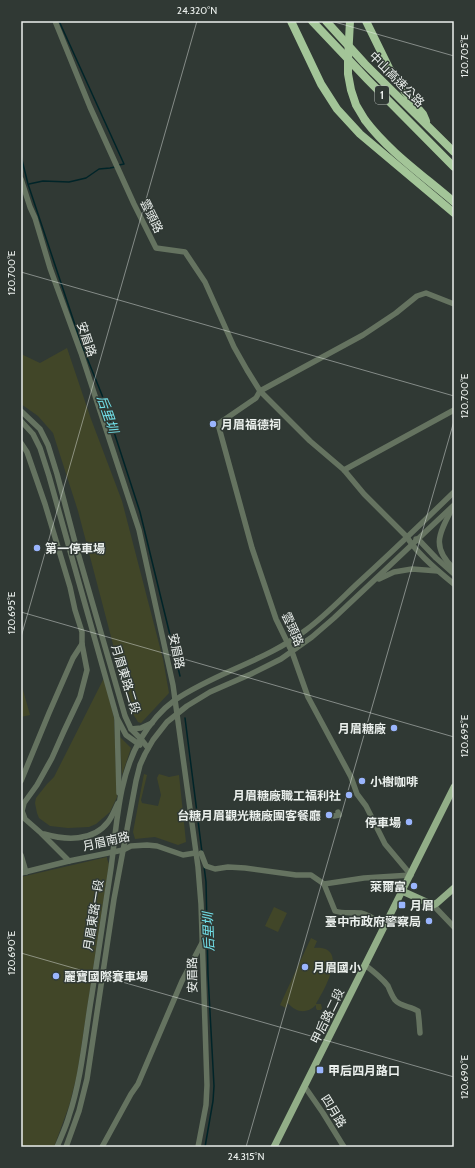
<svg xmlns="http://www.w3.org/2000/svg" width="475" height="1168" viewBox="0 0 475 1168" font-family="Cabin,'Noto Sans TC',sans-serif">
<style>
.green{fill:#414628}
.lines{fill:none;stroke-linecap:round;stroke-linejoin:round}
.stream{stroke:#002428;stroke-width:1.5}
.minor{stroke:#657360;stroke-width:5.5}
.major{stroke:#92ae88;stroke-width:7}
.highway{stroke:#a3c598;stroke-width:8}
.highway-bridge{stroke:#a3c598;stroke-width:8}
.ticks{fill:none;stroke:#ebf0ed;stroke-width:1;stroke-opacity:0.45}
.poi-dot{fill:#9ab5fd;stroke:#303934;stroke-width:1.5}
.labels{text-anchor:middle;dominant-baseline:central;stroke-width:3;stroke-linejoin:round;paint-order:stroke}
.shield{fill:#303934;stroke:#b3b9b6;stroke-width:1}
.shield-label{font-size:11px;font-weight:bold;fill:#ebf0ed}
.street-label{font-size:12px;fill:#ebf0ed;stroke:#303934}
.poi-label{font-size:12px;font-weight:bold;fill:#ebf0ed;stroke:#303934;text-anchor:start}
.water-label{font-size:13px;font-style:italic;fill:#72e1ea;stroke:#303934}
.neatline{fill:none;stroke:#ebf0ed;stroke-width:1.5}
.ticks-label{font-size:10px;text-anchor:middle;fill:#ebf0ed}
</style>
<rect width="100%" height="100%" fill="#303934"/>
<!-- green -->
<g class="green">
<polygon points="67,348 91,419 122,501 163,659 169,693 141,723 138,722 130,709 78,511 53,433 38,416 21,404 21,354 40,363"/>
<polygon points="104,678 114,718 117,797 110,812 96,824 89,827 68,828 50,826 39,818 37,813 35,803 36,798 47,784 54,777"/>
<polygon points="21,683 30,715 21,717"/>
<polygon points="120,737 131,748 122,775"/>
<polygon points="144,774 147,775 141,800 142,803 158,806 161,795 157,778 159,774 169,777 179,775 186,842 178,845 155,837 135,839 133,832"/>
<polygon points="107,857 107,859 109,864 77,1075 69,1106 54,1147 21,1147 21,877"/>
<polygon points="274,907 287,913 278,932 265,926"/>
<path d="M311 938 317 941 314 948C350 945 325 989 316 1004H321L322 1008 321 1010H317L316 1008V1005C307 1014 296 1013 288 1003L286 1008 280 1005Z"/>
</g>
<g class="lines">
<!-- stream -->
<g class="stream">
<polyline points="59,21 124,164 119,165"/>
<polyline points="21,156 28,184 81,343 102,395 140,512 180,676"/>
<polyline points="29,184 43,181 69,182 86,178 99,169 110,168 115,167"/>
<polyline points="185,718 202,852"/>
<polyline points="204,866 206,882 208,975 214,1086 213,1101 205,1147"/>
</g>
<!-- minor -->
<g class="minor">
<path d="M55 21 90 107 134 204 156 248 185 252 205 282 234 347 247 370 260 391 310 441 344 470 364 494 407 537C417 554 439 572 454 584"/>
<polyline points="21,179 30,207 35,218 50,268 81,353 139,530 173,685 198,867 201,904 207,1085 206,1105 198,1147"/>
<polyline points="21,411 40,429 48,445 57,474 76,546 125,716 131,729 141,739 148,748"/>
<polyline points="21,421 33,434 40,448 49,476 117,718 126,735 140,745"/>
<polyline points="21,443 27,452 45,504 70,587 75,610 82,632 82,644 87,670 80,697 64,731 52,758 37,785 24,803 22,811 25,819 41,833 69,861"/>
<polyline points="344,470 454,410"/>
<path d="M451 511C438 535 432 548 454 569"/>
<polyline points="416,539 418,539 436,558 454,574"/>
<polyline points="379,579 394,572 412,569 438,571"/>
<polyline points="117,719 119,793"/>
<polyline points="131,729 141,728 152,723"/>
<polyline points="21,781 49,713 73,658 82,644"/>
<polyline points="334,816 339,815 338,812"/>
<path d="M44 834C65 840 93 842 108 822 112 817 115 809 118 803"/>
<path d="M201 853 206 866 215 869 228 867 245 868 296 875H311L324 884 335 911C343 914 353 912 361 913 370 915 377 921 385 926"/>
<polyline points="21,855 26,872"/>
<polyline points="21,873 69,861 123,850 131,846 147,845 157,846 183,855 195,853"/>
<polyline points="411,875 385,844 366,806 357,794 351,777 308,697 292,652 276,619 252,548 218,424 256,398 260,391 363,335 396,313 417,296 426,293 454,304"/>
<polyline points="324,884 364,878 411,875"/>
<polyline points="433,905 454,927"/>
<path d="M365 965C373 971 382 978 388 986 390 991 392 996 395 1000 401 1007 411 1006 418 1011L419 1020 420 1033"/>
<polyline points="305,1087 323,1113 344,1147"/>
<path d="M57 1147C61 1137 66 1127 69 1116 82 1077 85 1035 92 994 98 952 105 910 111 868 117 825 118 778 140 740 149 725 161 710 175 700 216 672 266 661 306 630 325 616 341 599 358 583 391 553 422 523 454 492"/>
<polyline points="66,1147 79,1111 87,1079 114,899 136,781 140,765 145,754 153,740 167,722 187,706 210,692 251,674 281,659 312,637 334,618 454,505"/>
<polyline points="102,1147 131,1094 138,1084 182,981 202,943"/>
</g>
<!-- major -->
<g class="major">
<polyline points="402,891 433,905 437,903 454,888"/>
<polyline points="274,1147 454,787"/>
</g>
<!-- highway -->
<g class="highway">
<polyline points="291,21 321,84 337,109 360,134 454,213"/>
<polyline points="312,21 367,79 454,167"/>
<polyline points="326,21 365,64 454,152"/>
<polyline points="366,21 389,68 410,99 423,114 426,121"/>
<path d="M365 120C389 152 424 176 454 202"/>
</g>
<!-- highway-bridge -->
<polyline class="highway-bridge" points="350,21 348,59 348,74 351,90 356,105 365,120"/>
</g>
<!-- ticks -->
<path class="ticks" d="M331 21 454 56M21 272 454 396M21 612 454 737M21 637 197 21M21 953 454 1077M246 1147 454 421"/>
<!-- markers -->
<g class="poi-dot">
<circle cx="213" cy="424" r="4"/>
<circle cx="37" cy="548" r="4"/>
<circle cx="394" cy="728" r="4"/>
<circle cx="362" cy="781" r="4"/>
<circle cx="349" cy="795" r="4"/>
<circle cx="329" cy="815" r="4"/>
<circle cx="409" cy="822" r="4"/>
<circle cx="414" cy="886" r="4"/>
<rect x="398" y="901" width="8" height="8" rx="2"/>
<circle cx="429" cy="921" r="4"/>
<circle cx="305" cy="967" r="4"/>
<circle cx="56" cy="976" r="4"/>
<rect x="316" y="1066" width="8" height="8" rx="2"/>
</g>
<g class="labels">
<!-- shield labels -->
<rect class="shield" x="375" y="86" width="14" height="18" rx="3"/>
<g class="shield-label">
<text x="382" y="95">1</text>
</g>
<!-- street labels -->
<g class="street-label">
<text transform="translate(397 79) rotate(45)">中山高速公路</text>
<text transform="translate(152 216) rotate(64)">雲頭路</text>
<text transform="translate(87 339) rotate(71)">安眉路</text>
<text transform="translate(293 629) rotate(66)">雲頭路</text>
<text transform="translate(177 651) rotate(78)">安眉路</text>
<text transform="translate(126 679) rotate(73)">月眉東路二段</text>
<text transform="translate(106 841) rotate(-13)">月眉南路</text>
<text transform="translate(93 915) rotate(-81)">月眉東路一段</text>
<text transform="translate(192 975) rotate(-91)">安眉路</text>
<text transform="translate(327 1016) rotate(-64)">甲后路二段</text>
<text transform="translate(334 1111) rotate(58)">四月路</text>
</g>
<!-- poi labels -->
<g class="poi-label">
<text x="221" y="424">月眉福德祠</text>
<text x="45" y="548">第一停車場</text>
<text x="386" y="728" text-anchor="end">月眉糖廠</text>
<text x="370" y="781">小樹咖啡</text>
<text x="341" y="795" text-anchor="end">月眉糖廠職工福利社</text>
<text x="321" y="815" text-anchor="end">台糖月眉觀光糖廠團客餐廳</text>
<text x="401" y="822" text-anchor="end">停車場</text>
<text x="406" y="886" text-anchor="end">萊爾富</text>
<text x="410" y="905">月眉</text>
<text x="421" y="921" text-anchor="end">臺中市政府警察局</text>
<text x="313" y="967">月眉國小</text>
<text x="64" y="976">麗寶國際賽車場</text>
<text x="328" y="1070">甲后四月路口</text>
</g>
<!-- water labels -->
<g class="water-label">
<text transform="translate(108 414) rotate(71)">后里圳</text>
<text transform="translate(208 932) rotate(-92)">后里圳</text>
</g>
</g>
<!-- border -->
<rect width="475" height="1168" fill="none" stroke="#303934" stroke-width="44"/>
<rect x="22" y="22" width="431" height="1124" class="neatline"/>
<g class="ticks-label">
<text x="197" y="14">24.320°N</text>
<text transform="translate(464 56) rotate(-90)" y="4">120.705°E</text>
<text transform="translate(11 273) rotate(-90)" y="4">120.700°E</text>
<text transform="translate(464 396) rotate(-90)" y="4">120.700°E</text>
<text transform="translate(11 613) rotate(-90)" y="4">120.695°E</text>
<text transform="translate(464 736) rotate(-90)" y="4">120.695°E</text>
<text transform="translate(11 953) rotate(-90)" y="4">120.690°E</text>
<text transform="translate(464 1077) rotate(-90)" y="4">120.690°E</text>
<text x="246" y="1160">24.315°N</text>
</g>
</svg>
